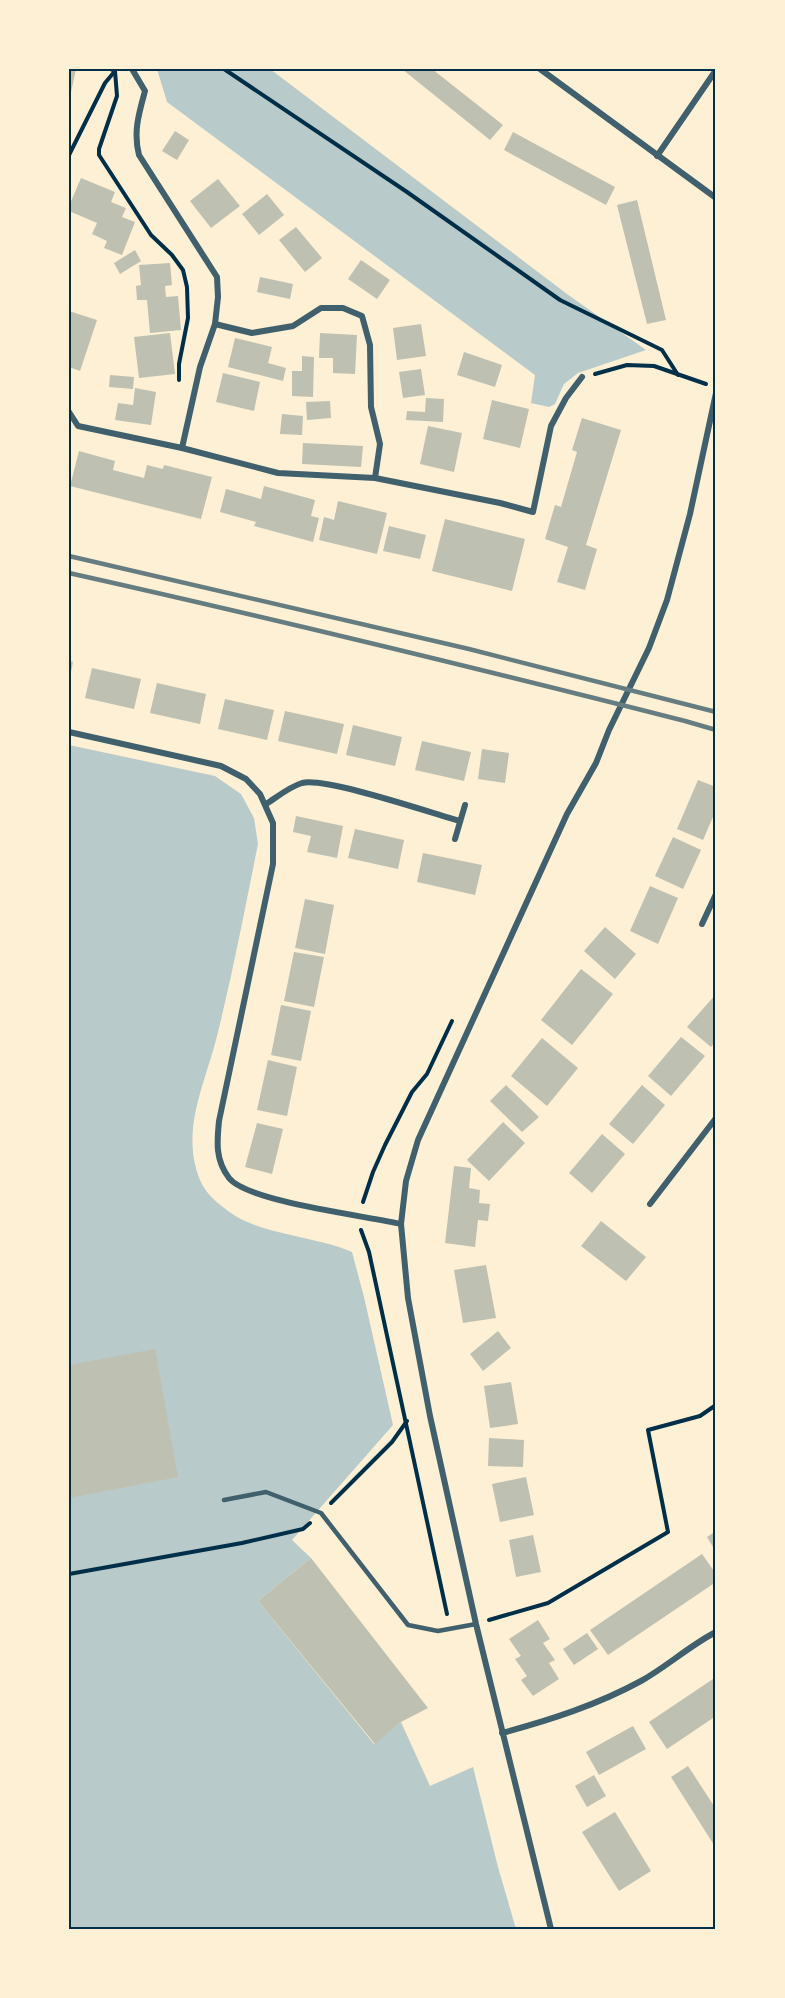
<svg xmlns="http://www.w3.org/2000/svg" width="785" height="1998" viewBox="0 0 785 1998" font-family="'Titillium Web',sans-serif">
<style>
.green{fill:#b9caca}
.building{fill:#bec0b2}
.lines{fill:none;stroke-linecap:round;stroke-linejoin:round}
.path{stroke:#003049;stroke-width:4}
.service{stroke:#3f606c;stroke-width:4.5}
.minor{stroke:#3f606c;stroke-width:6}
.rail{stroke:#657d81;stroke-width:4.5}
.neatline{fill:none;stroke:#003049;stroke-width:2}
</style>
<rect width="100%" height="100%" fill="#fdf0d5"/>
<!-- green -->
<g class="green">
<polygon points="157,69 270,69 567,294 646,350 578,373 564,384 555,404 549,407 531,403 535,375 167,102"/>
<path d="M69 745 215 776 241 794 254 818 258 844C245 908 233 972 217 1036 207 1077 185 1121 195 1164 200 1188 211 1199 231 1213 262 1235 316 1236 352 1252L364 1297 393 1425 292 1540 311 1558 258 1601 374 1744 401 1722 430 1786 473 1767 498 1867 516 1929H69Z"/>
</g>
<!-- building -->
<g class="building">
<polygon points="69,69 76,69 70,97 69,97"/>
<polygon points="402,69 432,69 503,125 490,140"/>
<polygon points="175,131 189,140 177,160 162,151"/>
<polygon points="513,132 615,187 606,205 504,150"/>
<polygon points="81,178 115,192 111,202 126,208 122,217 135,222 122,255 104,248 107,241 92,234 97,223 69,211 69,206"/>
<polygon points="218,179 240,206 211,228 190,201"/>
<polygon points="267,194 284,215 259,235 242,214"/>
<polygon points="637,200 666,320 647,324 617,205"/>
<polygon points="296,227 322,258 305,272 279,240"/>
<polygon points="135,250 141,261 120,274 114,263"/>
<polygon points="361,260 390,280 377,299 348,279"/>
<polygon points="170,263 172,285 165,286 166,297 178,296 181,330 150,333 147,300 137,300 136,286 141,285 139,265"/>
<polygon points="260,277 293,284 290,299 257,292"/>
<polygon points="69,311 97,320 80,371 69,367"/>
<polygon points="421,324 426,356 397,360 393,328"/>
<polygon points="170,333 175,374 139,378 134,337"/>
<polygon points="320,333 357,335 355,374 333,373 333,358 319,358"/>
<polygon points="235,338 272,347 268,363 286,368 283,381 228,367"/>
<polygon points="464,352 502,365 495,387 457,375"/>
<polygon points="302,356 314,357 313,397 292,396 292,371 302,371"/>
<polygon points="421,369 425,395 403,398 399,372"/>
<polygon points="223,373 260,382 254,411 216,402"/>
<polygon points="110,375 134,377 133,389 109,387"/>
<polygon points="135,388 156,392 151,425 115,420 118,403 133,405"/>
<polygon points="426,398 444,399 443,422 406,420 407,411 425,412"/>
<polygon points="492,400 529,409 520,448 483,439"/>
<polygon points="330,401 331,418 307,420 306,402"/>
<polygon points="282,414 303,416 302,435 280,434"/>
<polygon points="582,418 621,430 586,545 597,549 585,590 557,582 568,547 545,539 555,505 561,507 577,452 572,450"/>
<polygon points="428,426 462,433 454,472 420,464"/>
<polygon points="303,443 363,446 361,467 302,464"/>
<polygon points="79,451 115,461 113,470 144,478 147,465 163,469 164,465 212,477 201,519 70,486"/>
<polygon points="264,486 315,500 311,516 319,518 313,542 254,526 256,522 220,512 226,489 261,499"/>
<polygon points="338,501 387,513 377,554 319,540 324,517 334,520"/>
<polygon points="445,519 525,539 512,591 432,571"/>
<polygon points="389,526 426,535 420,559 383,551"/>
<polygon points="69,661 73,662 70,677 69,677"/>
<polygon points="92,668 141,679 134,709 85,698"/>
<polygon points="157,683 206,694 200,724 150,713"/>
<polygon points="225,699 274,710 267,740 218,729"/>
<polygon points="285,711 344,724 337,754 278,741"/>
<polygon points="353,725 402,737 395,766 346,755"/>
<polygon points="422,741 471,752 464,781 415,770"/>
<polygon points="482,749 509,753 505,783 478,779"/>
<polygon points="698,780 716,787 716,810 703,840 677,829"/>
<polygon points="296,816 343,826 337,858 307,852 311,836 293,832"/>
<polygon points="355,829 404,840 398,869 348,858"/>
<polygon points="673,837 701,850 683,889 655,876"/>
<polygon points="423,853 482,865 475,895 417,882"/>
<polygon points="650,886 678,898 658,944 630,931"/>
<polygon points="305,899 334,905 325,954 295,948"/>
<polygon points="605,927 636,954 615,979 584,951"/>
<polygon points="294,952 324,957 314,1007 284,1001"/>
<polygon points="581,969 613,994 572,1045 541,1020"/>
<polygon points="716,994 716,1041 711,1047 687,1027"/>
<polygon points="281,1005 311,1011 301,1061 271,1055"/>
<polygon points="681,1037 705,1056 671,1096 648,1076"/>
<polygon points="542,1038 578,1068 547,1106 511,1076"/>
<polygon points="268,1060 297,1067 287,1116 257,1110"/>
<polygon points="506,1085 539,1117 522,1132 490,1101"/>
<polygon points="642,1085 665,1105 633,1144 609,1124"/>
<polygon points="503,1122 525,1143 489,1181 467,1160"/>
<polygon points="257,1123 283,1129 272,1174 245,1167"/>
<polygon points="602,1134 625,1154 592,1193 569,1173"/>
<polygon points="454,1166 471,1168 469,1188 480,1190 479,1203 490,1204 488,1221 478,1220 475,1247 445,1243"/>
<polygon points="601,1221 646,1257 626,1281 581,1246"/>
<polygon points="486,1265 496,1318 463,1323 454,1270"/>
<polygon points="498,1331 511,1348 483,1371 470,1354"/>
<polygon points="155,1349 178,1477 69,1498 69,1365"/>
<polygon points="511,1382 518,1424 490,1428 484,1386"/>
<polygon points="489,1438 524,1440 523,1467 488,1466"/>
<polygon points="526,1477 534,1515 500,1522 492,1484"/>
<polygon points="716,1531 716,1552 707,1537"/>
<polygon points="533,1535 541,1572 516,1577 509,1540"/>
<polygon points="702,1554 716,1574 716,1582 608,1655 590,1630"/>
<polygon points="311,1558 428,1708 401,1722 375,1744 258,1601"/>
<polygon points="538,1620 550,1639 543,1643 555,1660 549,1663 559,1679 533,1696 521,1680 527,1676 515,1659 521,1656 509,1639"/>
<polygon points="587,1633 598,1649 574,1665 563,1649"/>
<polygon points="716,1677 716,1716 667,1749 649,1722"/>
<polygon points="633,1726 646,1749 599,1775 586,1752"/>
<polygon points="688,1766 716,1809 716,1844 714,1845 671,1777"/>
<polygon points="594,1775 606,1796 587,1807 575,1786"/>
<polygon points="615,1812 651,1871 619,1891 582,1832"/>
</g>
<g class="lines">
<!-- path -->
<g class="path">
<polyline points="110,69 115,71 117,96 99,149 99,155 151,235 172,255 183,270 187,287 188,318 179,364 179,380"/>
<polyline points="224,69 407,192 560,300 662,350 678,375"/>
<polyline points="69,155 105,83 115,71"/>
<polyline points="595,374 627,365 654,366 706,384"/>
<polyline points="363,1202 373,1172 385,1145 412,1092 427,1074 452,1021"/>
<polyline points="361,1230 369,1252 447,1614"/>
<polyline points="331,1503 392,1442 407,1421"/>
<polyline points="69,1574 242,1543 303,1529 310,1523"/>
<polyline points="489,1620 548,1603 668,1532 648,1430 700,1416 716,1405"/>
</g>
<!-- service -->
<polyline class="service" points="224,1500 266,1492 321,1513 408,1625 438,1631 476,1624"/>
<!-- minor -->
<g class="minor">
<path d="M132 69 145 91C139 113 133 132 139 155L217 277 218 297 215 324 200 367 182 448"/>
<polyline points="540,69 716,198"/>
<polyline points="657,156 716,70"/>
<polyline points="215,324 252,333 293,326 321,308 343,308 362,316 370,345 371,407 380,444 375,478"/>
<polyline points="69,412 78,426 182,448 278,473 375,478 500,503 533,512 551,426 566,398 582,377"/>
<path d="M69 732 221 766 246 779 260 794 273 823V864L219 1121C217 1141 215 1160 229 1178 248 1202 367 1216 401 1224"/>
<path d="M266 804C277 797 289 787 302 783 326 777 431 813 460 821"/>
<polyline points="455,839 465,805"/>
<polyline points="702,924 716,894"/>
<polyline points="650,1204 716,1118"/>
<path d="M502 1733C550 1720 597 1705 641 1681 666 1667 688 1647 714 1633L716 1636"/>
<polyline points="551,1929 476,1624 430,1416 408,1298 401,1224 406,1181 418,1140 567,814 596,763 609,730 649,648 667,600 690,514 716,393"/>
</g>
<!-- rail -->
<g class="rail">
<polyline points="69,556 469,649 716,712"/>
<path d="M69 573C275 619 480 669 685 721L716 730"/>
</g>
</g>
<!-- border -->
<rect width="785" height="1998" fill="none" stroke="#fdf0d5" stroke-width="141"/>
<rect x="70" y="70" width="644" height="1858" class="neatline"/>
</svg>
